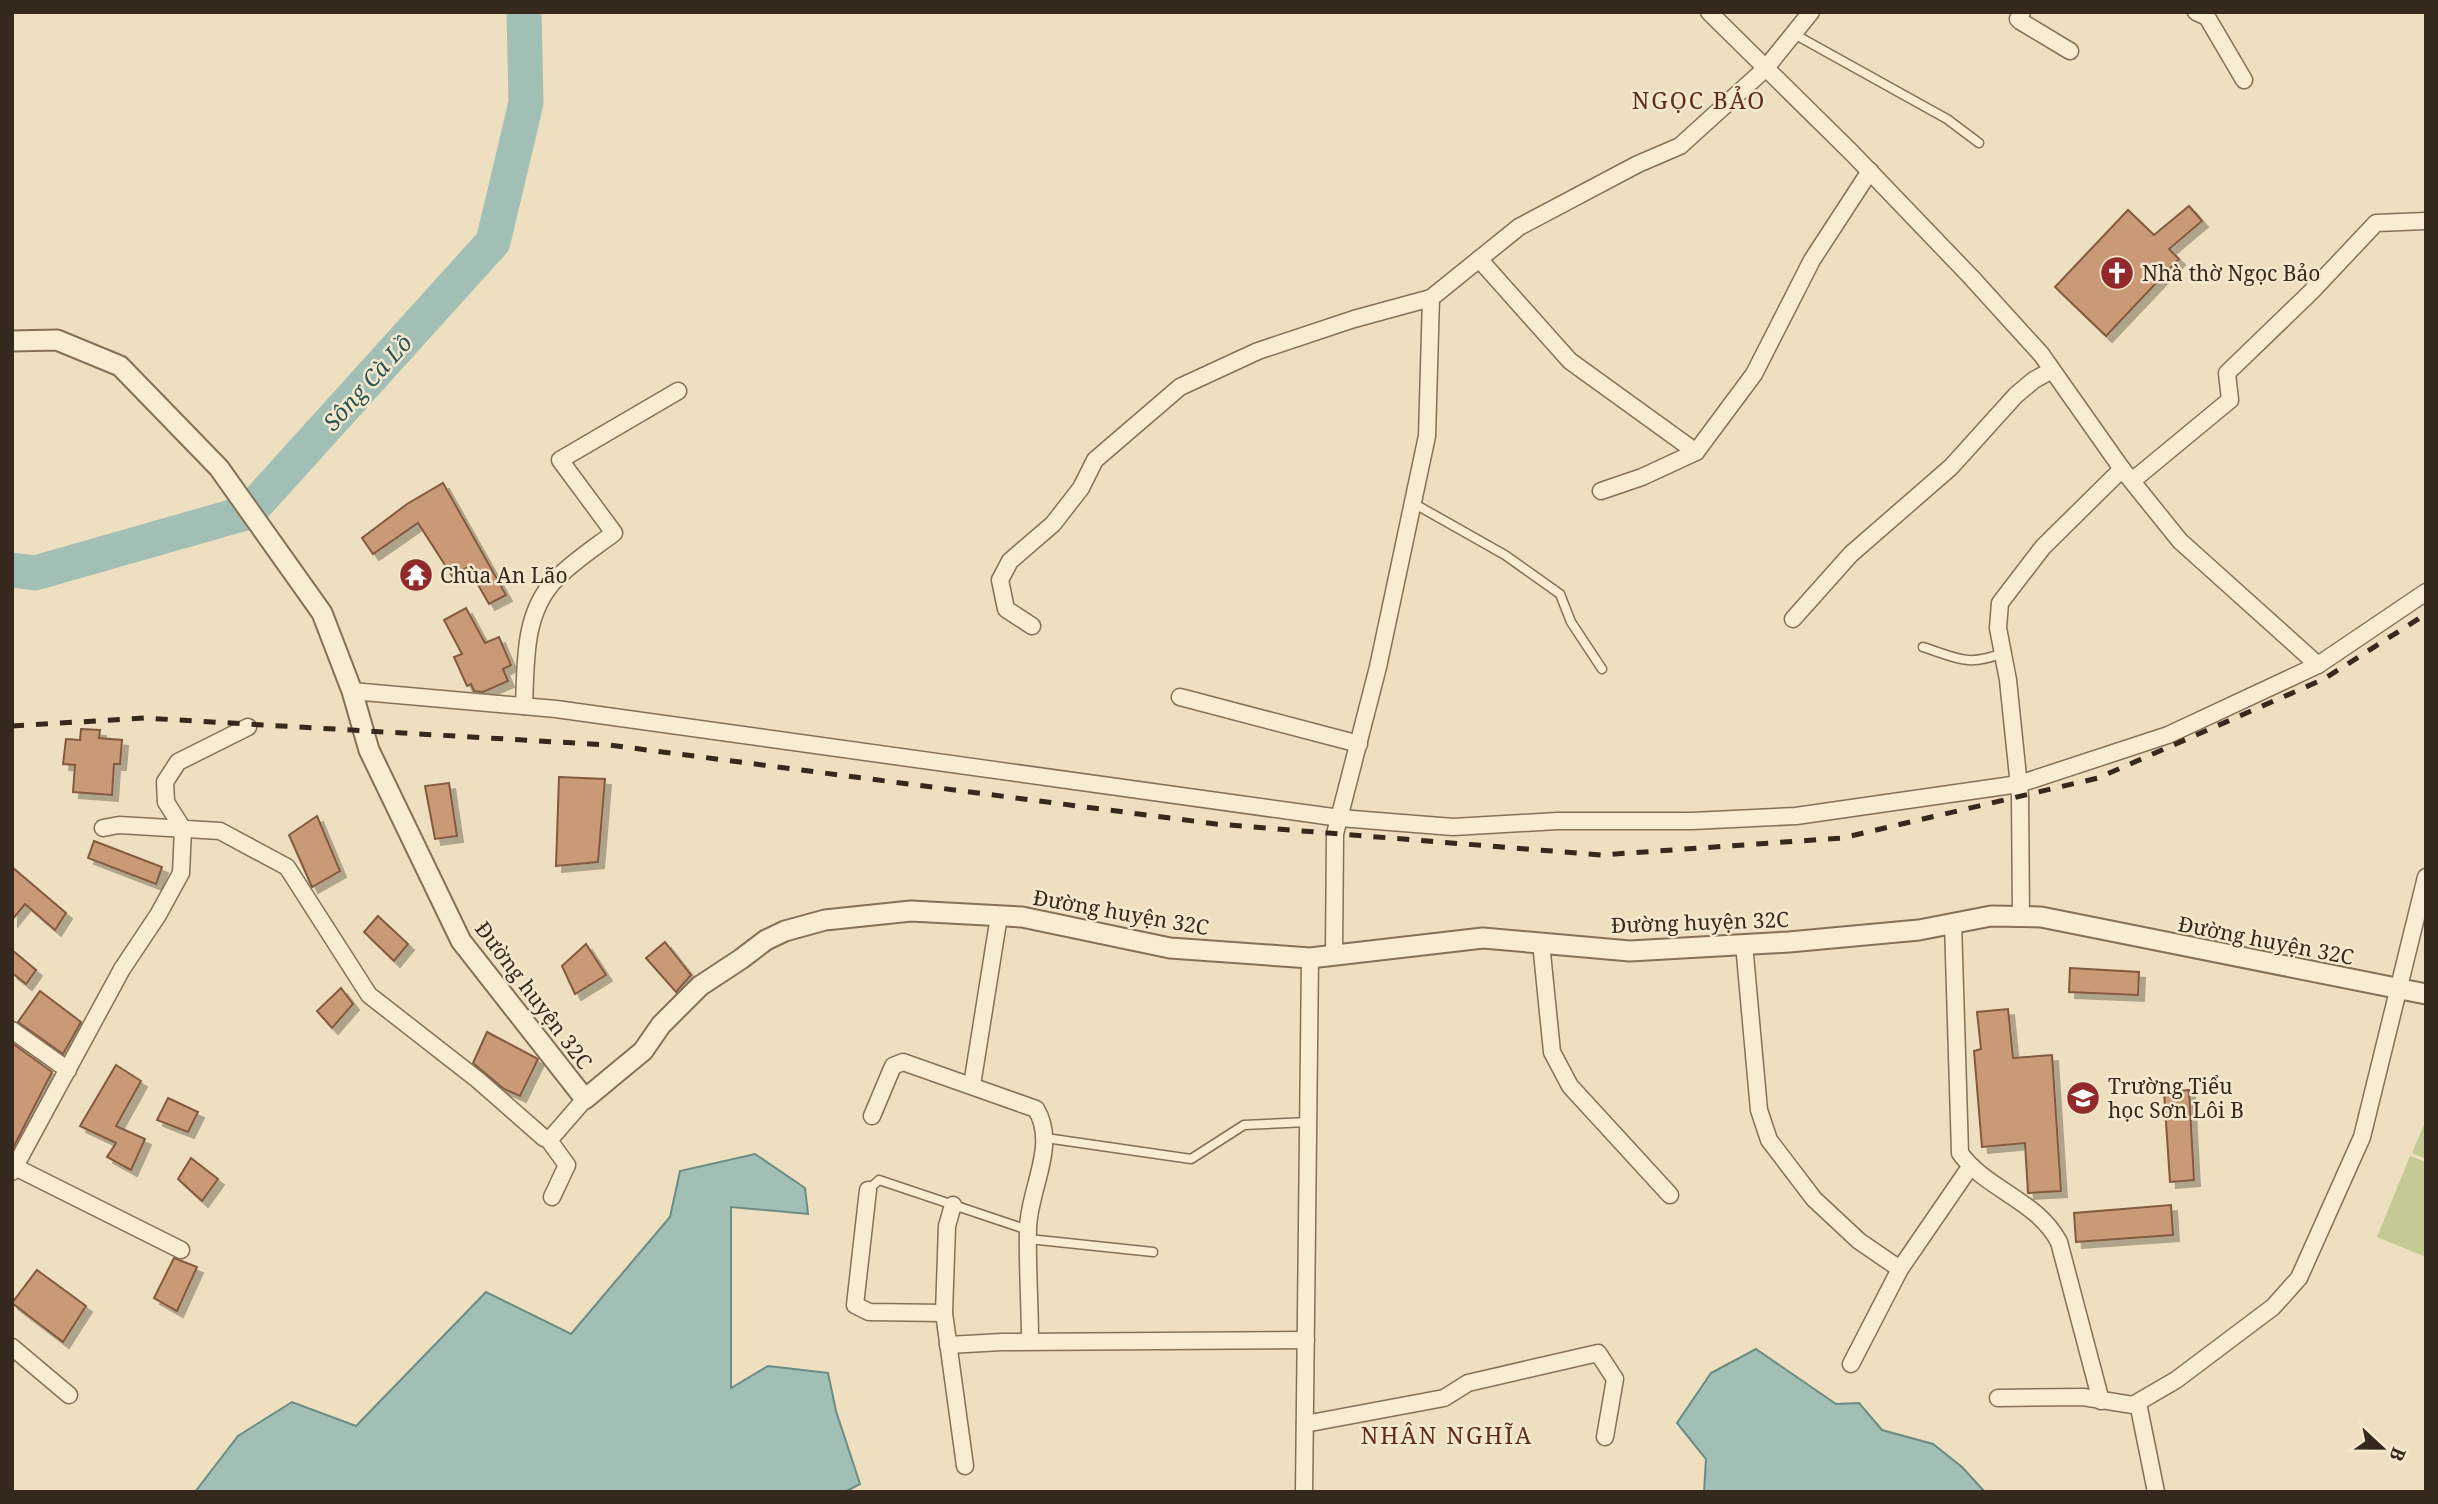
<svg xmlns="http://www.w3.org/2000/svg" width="2438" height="1504" viewBox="0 0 2438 1504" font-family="'Noto Serif',serif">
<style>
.green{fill:#c4ca94}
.water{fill:#a2bfb6;stroke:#6a8c83;stroke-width:2}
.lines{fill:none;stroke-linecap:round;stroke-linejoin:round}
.river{stroke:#a2bfb6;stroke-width:35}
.building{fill:#ca9976;stroke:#835a3f;stroke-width:2;filter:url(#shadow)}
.service-casing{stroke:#857058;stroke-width:11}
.minor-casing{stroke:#857058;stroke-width:19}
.tertiary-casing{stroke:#857058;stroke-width:23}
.service{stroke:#f8ecd2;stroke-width:8}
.minor{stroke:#f8ecd2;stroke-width:16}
.tertiary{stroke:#f8ecd2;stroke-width:19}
.rail{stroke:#35281c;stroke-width:5;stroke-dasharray:12 12;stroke-linecap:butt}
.labels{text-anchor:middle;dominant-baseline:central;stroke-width:5;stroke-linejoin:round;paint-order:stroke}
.poi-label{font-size:21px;fill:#35281c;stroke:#f4e9cf;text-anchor:start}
.street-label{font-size:21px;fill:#35281c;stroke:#f4e9cf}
.neighbourhood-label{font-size:23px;letter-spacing:2px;fill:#602b1d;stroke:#f4e9cf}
.water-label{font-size:23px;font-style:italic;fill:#2c5452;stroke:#f4e9cf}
</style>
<defs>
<filter id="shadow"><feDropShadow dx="6" dy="6" stdDeviation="0" flood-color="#0004"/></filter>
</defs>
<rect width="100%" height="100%" fill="#eddfbf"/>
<!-- green -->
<g class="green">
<polygon points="2426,1120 2426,1159 2412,1153"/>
<polygon points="2410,1156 2426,1162 2426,1257 2377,1237"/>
</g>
<!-- water -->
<g class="water">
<polygon points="755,1154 805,1188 808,1214 731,1207 731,1388 768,1366 828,1373 836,1411 860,1484 845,1492 195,1492 238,1436 292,1402 356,1426 486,1292 571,1334 670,1217 680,1171"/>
<polygon points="1756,1349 1836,1404 1859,1403 1882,1430 1933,1444 1962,1467 1985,1492 1704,1492 1706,1459 1677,1423 1711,1373"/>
</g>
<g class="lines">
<!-- river -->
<polyline class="river" points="12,570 35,573 249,512 493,242 526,103 524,12"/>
</g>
<!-- building -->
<g class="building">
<polygon points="2189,206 2202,221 2169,249 2179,259 2106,336 2055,287 2128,210 2154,235"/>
<polygon points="443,483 506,595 489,604 468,567 452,576 418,523 373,554 362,538 407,504"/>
<polygon points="466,608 485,643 499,637 511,665 503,669 508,681 483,692 474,691 471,684 467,686 454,657 462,654 444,620"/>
<polygon points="81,729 100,730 99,738 122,740 120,764 114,764 112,795 73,792 75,765 63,764 66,739 80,740"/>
<polygon points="559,777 605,779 598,862 556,866"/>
<polygon points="449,783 457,836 435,839 425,786"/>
<polygon points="317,816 340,871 312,887 289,835"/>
<polygon points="94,841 162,867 156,884 88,858"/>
<polygon points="12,867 66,913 55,930 25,904 12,920"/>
<polygon points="378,916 408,944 394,961 364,932"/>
<polygon points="665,942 691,975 676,992 646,958"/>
<polygon points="586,944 606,975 575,994 562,966"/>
<polygon points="12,950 36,970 26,984 12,973"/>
<polygon points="2070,968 2139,972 2138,995 2069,992"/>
<polygon points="341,988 353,1004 332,1028 317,1011"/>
<polygon points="40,991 81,1022 63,1054 18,1022"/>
<polygon points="2008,1009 2013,1058 2052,1055 2061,1191 2028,1193 2025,1143 1982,1147 1974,1051 1981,1049 1977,1012"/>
<polygon points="487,1032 538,1059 520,1096 504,1089 473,1063"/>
<polygon points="12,1043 52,1072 12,1150"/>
<polygon points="116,1065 141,1081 116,1126 145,1139 131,1170 107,1157 116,1143 80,1126"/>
<polygon points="2189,1090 2194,1180 2170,1182 2164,1092"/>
<polygon points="168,1098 198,1112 188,1132 157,1120"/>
<polygon points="191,1158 218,1179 202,1201 178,1179"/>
<polygon points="2171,1205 2173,1235 2076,1242 2074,1213"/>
<polygon points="174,1258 197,1267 177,1311 154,1298"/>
<polygon points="37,1270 86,1306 63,1342 12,1303"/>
</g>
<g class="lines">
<!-- service casing -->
<g class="service-casing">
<g id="service">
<polyline points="1794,34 1947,119 1979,143"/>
<polyline points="1413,503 1505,555 1560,594 1571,622 1602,669"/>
<path d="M1923 647C1957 658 1967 667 2003 653"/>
<polyline points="1046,1138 1191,1159 1244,1125 1308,1122"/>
<polyline points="868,1190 879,1180 1028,1230"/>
<polyline points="1029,1239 1153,1252"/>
</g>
</g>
<!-- minor casing -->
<g class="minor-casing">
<g id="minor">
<polyline points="1709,12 1852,153 1971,277 2041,354 2122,469 2180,541 2318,665"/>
<polyline points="2022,12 2018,19 2020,21 2070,51"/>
<polyline points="2196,12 2207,17 2244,80"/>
<polyline points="1479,259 1570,361 1696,452"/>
<polyline points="2132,481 2230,400 2227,373 2311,292 2376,223 2426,221"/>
<polyline points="1601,491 1642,477 1696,452 1754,374 1812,260 1870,171"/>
<polyline points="1793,619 1851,554 1951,467 2016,395 2034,380 2052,370"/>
<polyline points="1032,626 1006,609 1000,580 1010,561 1053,524 1081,488 1095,460 1180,387 1258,351 1354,319 1431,298 1519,227 1638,164 1680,146 1765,69 1811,12"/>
<polyline points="352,691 556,709 1340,818 1453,827 1557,821 1692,821 1796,816 2019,784 2168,735 2318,665 2426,592"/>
<polyline points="1180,697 1359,744"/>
<path d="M524 706C526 663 523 615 554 581 571 563 594 548 614 533L560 460 678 391"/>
<polyline points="103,828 119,825 220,831 287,867 369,995 478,1080 544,1138 551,1138 585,1099"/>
<polyline points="2021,917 2020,796 2008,680 1998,628 2000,603 2043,547 2122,469"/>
<path d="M1953 923 1960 1153C1985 1189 2037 1200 2059 1242L2101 1401"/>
<polyline points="1541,943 1552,1052 1570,1086 1670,1195"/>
<polyline points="1744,944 1759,1110 1769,1140 1814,1199 1859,1241 1900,1269"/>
<polyline points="1334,954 1335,834 1378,667 1427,436 1431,298"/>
<polyline points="12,1030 68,1070"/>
<polyline points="972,1085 999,916"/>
<path d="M872 1116 893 1066 903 1062 1036 1109C1058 1145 1029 1189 1028 1228 1027 1266 1030 1304 1030 1341"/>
<polyline points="548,1139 567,1165 552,1197"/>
<polyline points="15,1167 181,1250"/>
<polyline points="12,1172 122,969 158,915 181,873 183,829 166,802 165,782 178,762 248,727"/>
<polyline points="868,1190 855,1305 869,1312 944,1313"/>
<polyline points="953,1205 947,1226 944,1313 965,1466"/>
<polyline points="948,1345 1002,1342 1306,1340"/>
<polyline points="12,1347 69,1395"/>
<polyline points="1851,1364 1900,1269 1970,1167"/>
<polyline points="1998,1398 2083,1397 2133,1405 2176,1380 2273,1307 2299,1278 2362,1137 2426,877"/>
<polyline points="2138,1403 2156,1492"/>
<polyline points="1305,1424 1444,1398 1468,1383 1598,1353 1615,1379 1605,1437"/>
<polyline points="1304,1492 1310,958"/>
</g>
</g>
<!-- tertiary casing -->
<g class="tertiary-casing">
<polyline id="tertiary" points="12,341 57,340 120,366 219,468 322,613 352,691 369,750 461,941 585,1099 643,1051 661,1025 700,986 741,959 766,940 785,931 825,920 911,911 1022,917 1170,948 1310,958 1483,938 1630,951 1789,942 1919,930 1991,916 2041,917 2426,994"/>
</g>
<!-- service -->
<use href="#service" class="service"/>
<!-- minor -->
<use href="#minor" class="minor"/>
<!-- tertiary -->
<use href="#tertiary" class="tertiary"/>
<!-- rail -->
<polyline class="rail" points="12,726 144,718 609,745 1216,824 1601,855 1842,838 2098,778 2324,679 2426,614"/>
</g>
<!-- icons -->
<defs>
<g id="church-disc" transform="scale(1.75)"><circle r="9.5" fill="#92292a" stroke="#f4e9cf"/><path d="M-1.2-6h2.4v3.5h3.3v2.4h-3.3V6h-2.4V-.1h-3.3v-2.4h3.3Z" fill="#fff"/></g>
<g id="temple-disc" transform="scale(1.75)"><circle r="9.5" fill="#92292a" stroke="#f4e9cf"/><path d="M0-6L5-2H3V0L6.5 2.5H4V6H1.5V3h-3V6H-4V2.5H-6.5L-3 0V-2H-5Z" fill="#fff"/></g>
<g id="school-disc" transform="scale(1.75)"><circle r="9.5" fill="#92292a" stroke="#f4e9cf"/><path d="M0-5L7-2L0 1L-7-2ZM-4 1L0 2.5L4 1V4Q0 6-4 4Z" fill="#fff"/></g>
</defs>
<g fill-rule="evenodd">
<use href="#church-disc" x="2117" y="273"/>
<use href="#temple-disc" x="416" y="575"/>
<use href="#school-disc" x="2083" y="1098"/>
</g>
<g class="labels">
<!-- poi labels -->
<g class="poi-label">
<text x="2142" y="273">Nhà thờ Ngọc Bảo</text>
<text x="440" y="575">Chùa An Lão</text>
<text x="2108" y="1086">Trường Tiểu<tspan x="2108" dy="24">học Sơn Lôi B</tspan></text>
</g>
<!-- street labels -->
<g class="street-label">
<text transform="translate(1121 912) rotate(10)">Đường huyện 32C</text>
<text transform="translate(1700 922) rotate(-2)">Đường huyện 32C</text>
<text transform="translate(2266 940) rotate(11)">Đường huyện 32C</text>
<text transform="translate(534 995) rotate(53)">Đường huyện 32C</text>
</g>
<!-- neighbourhood labels -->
<g class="neighbourhood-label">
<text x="1699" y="100">NGỌC BẢO</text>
<text x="1447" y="1435">NHÂN NGHĨA</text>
</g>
<!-- water labels -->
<g class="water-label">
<text transform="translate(367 382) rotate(-48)">Sông Cà Lồ</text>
</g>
</g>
<!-- border -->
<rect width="2438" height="1504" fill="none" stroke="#35281c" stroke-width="28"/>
<!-- north arrow -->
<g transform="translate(2382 1448) rotate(112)" stroke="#f4e9cf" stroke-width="5" paint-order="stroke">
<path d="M0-5L12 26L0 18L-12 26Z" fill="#35281c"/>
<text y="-10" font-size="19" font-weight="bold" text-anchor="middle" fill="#35281c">B</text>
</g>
</svg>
